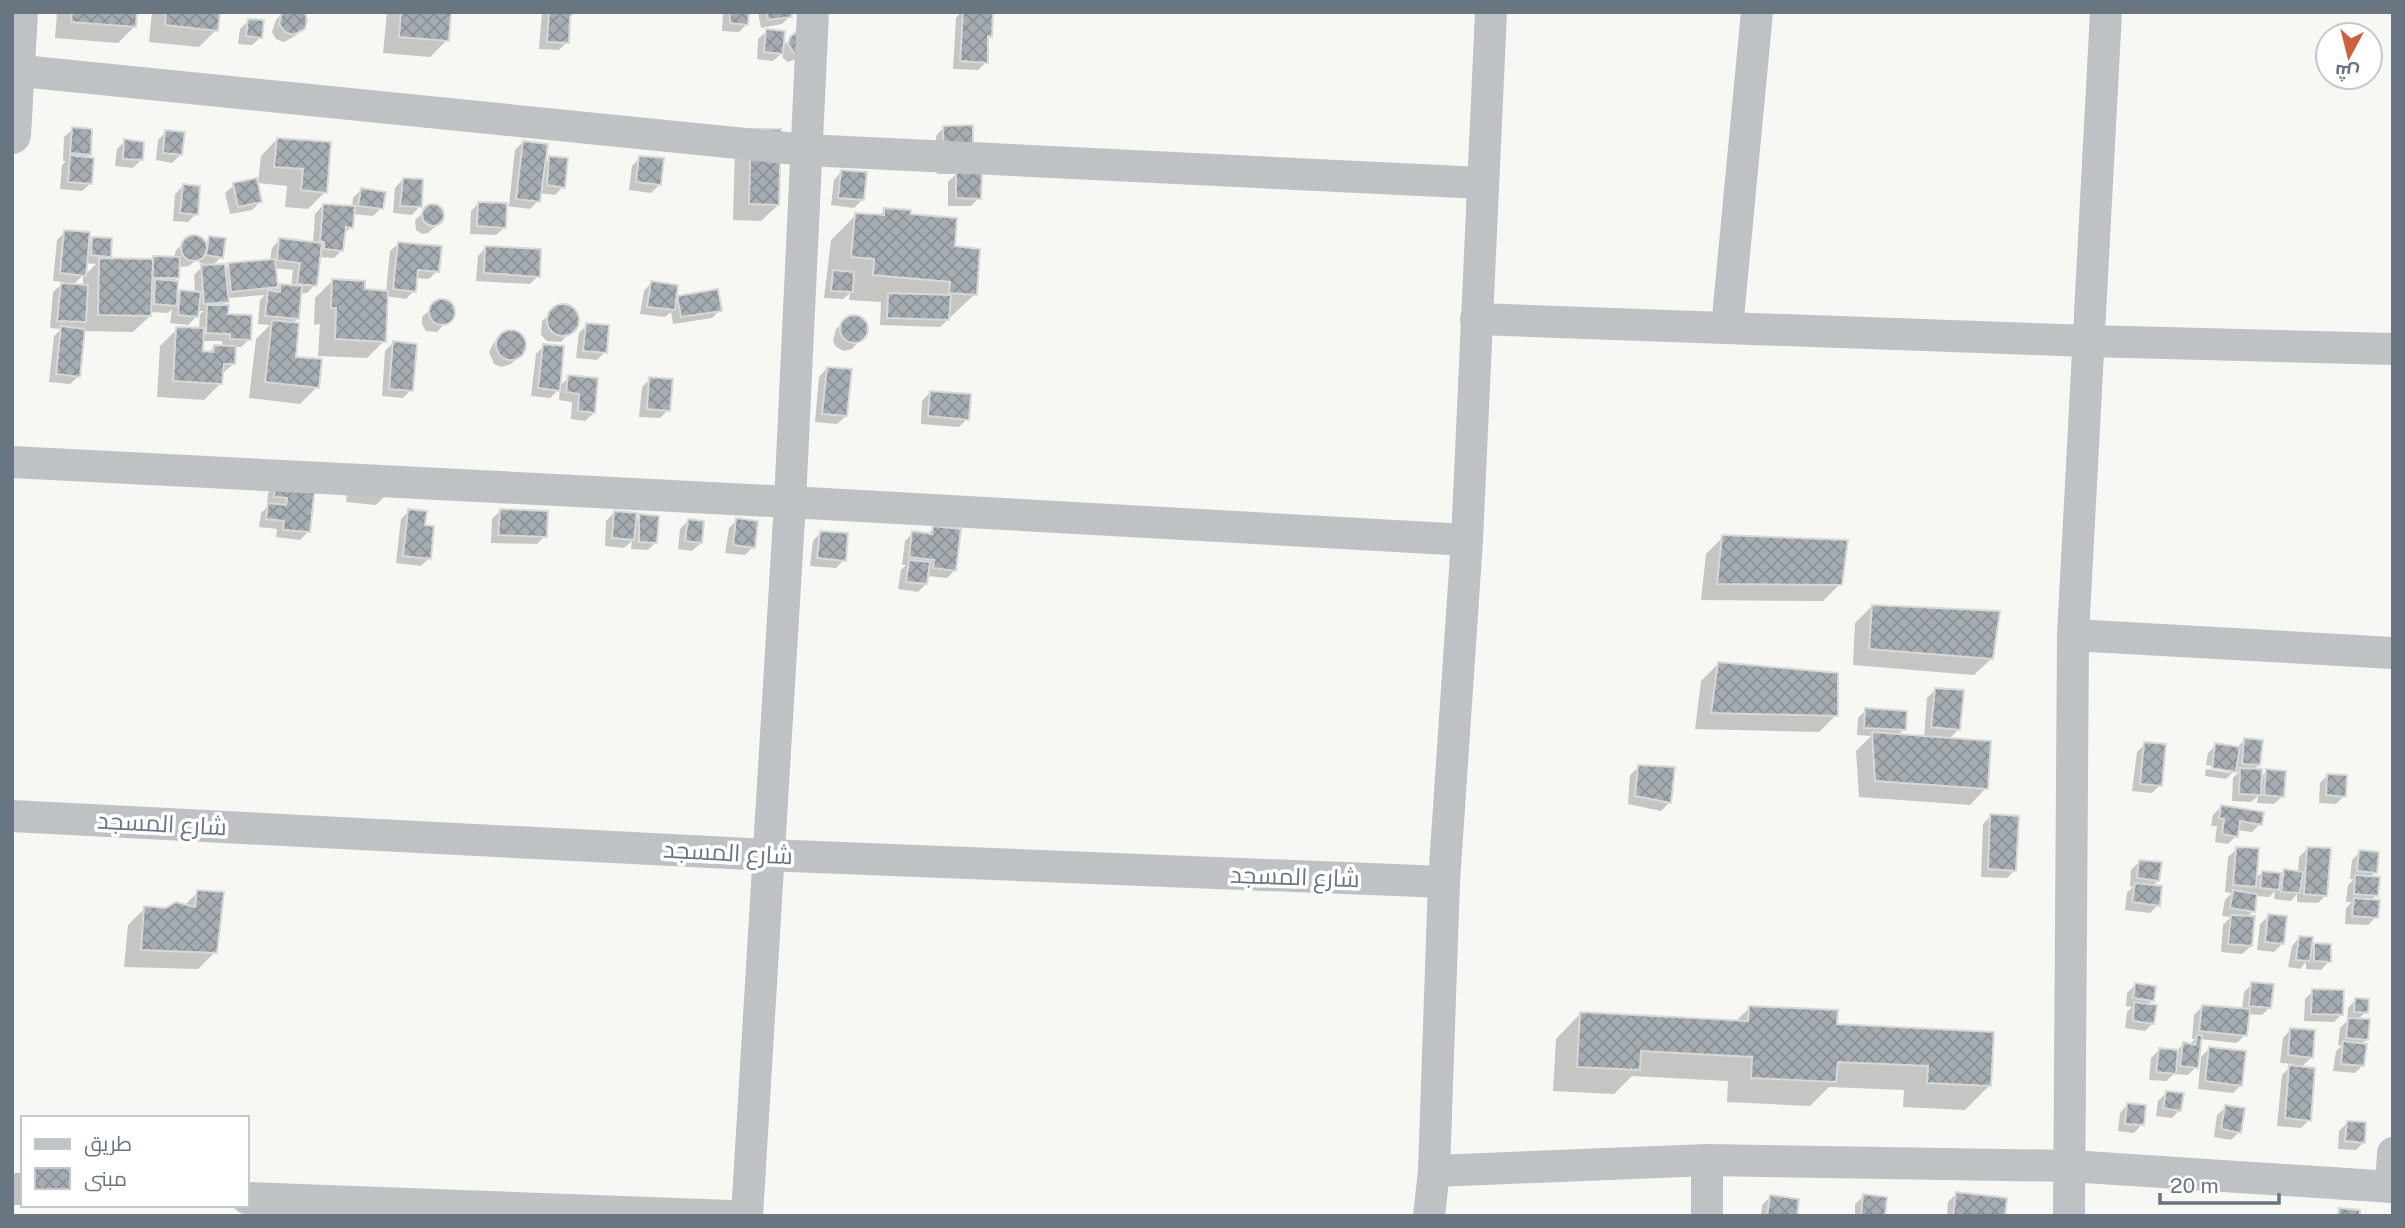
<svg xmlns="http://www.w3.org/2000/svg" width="2405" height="1228" viewBox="0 0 2405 1228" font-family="'Public Sans',Cairo,sans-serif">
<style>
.shadow{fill:#0003;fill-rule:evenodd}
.building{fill:url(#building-cross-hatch);stroke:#d8d8d7;stroke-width:2}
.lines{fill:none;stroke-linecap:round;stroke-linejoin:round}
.minor{stroke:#bec2c5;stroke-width:32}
.tertiary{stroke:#bec2c5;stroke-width:38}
.labels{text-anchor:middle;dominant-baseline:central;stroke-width:7;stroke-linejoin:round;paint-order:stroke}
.street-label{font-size:24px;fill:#697681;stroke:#fff}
</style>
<defs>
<pattern id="building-cross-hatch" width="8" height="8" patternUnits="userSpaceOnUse" patternTransform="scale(1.75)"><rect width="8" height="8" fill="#a6adb2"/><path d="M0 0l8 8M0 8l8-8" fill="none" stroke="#8b9196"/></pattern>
</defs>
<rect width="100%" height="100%" fill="#f7f7f4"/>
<!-- shadow -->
<g class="shadow">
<polygon points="57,12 136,12 135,26 118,43 55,38"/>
<polygon points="152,12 218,12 216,30 199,47 149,42"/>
<polygon points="284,12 303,28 295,36 284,42 276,39 272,32 276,20"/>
<polygon points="387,12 449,12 447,40 430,57 383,53"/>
<polygon points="542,12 571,12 567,42 559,50 539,49"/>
<polygon points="726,12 747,12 747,24 739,32 722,31 723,15"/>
<polygon points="758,12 789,12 790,16 782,24 761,28"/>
<polygon points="961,12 991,12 990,36 986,40 986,62 978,70 953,69 956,18"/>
<polygon points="248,21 261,37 252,45 238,44 240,29"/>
<polygon points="767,31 782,47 794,36 797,59 788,62 783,58 782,53 773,61 757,59 758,39"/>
<polygon points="944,127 979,198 971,206 948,206 948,182 956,174 937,174 936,136"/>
<polygon points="73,129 89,154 84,158 91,183 82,191 60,189 62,165 66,161 63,161 64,137"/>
<polygon points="752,130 778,205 761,221 733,220 735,147"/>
<polygon points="166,132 181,154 172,163 156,160 158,140"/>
<polygon points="277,139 325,192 308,209 285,207 287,186 258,183 261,156"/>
<polygon points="125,141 141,160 133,168 115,166 117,149"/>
<polygon points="523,142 543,165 550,158 563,187 555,195 539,193 538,201 530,209 505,206 505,227 496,235 470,234 471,211 479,203 509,205 515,150"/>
<polygon points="640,158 659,185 651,193 629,190 632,166"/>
<polygon points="842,171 862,200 854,208 831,205 834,180"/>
<polygon points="403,179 420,206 412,215 393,213 395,188"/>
<polygon points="234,185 260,202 252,210 230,214 225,193"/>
<polygon points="183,186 196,214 188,222 173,221 175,194"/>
<path d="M361 190 381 208 373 216 352 214 351 227 343 235 342 250 334 258 318 257 315 285 307 293H300L298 318 292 324 294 358 317 387 300 404 249 398 256 339 270 325 258 324 260 300 265 295 227 298 221 307 227 315 250 339 241 347H234L233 364 221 375V383L204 400 157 397 160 346 177 329 199 330 200 314 204 311H197L196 317 188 325 170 323 172 309 168 313 150 312V316L133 332 83 331 79 376 70 384 49 382 54 336 61 329 50 328 53 292 64 282 53 281 57 240 65 232 87 245 93 238 109 256 105 260 150 261 154 258H174L176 250 191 237 201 239 203 245 210 238 221 257 212 266 224 270 229 265 270 261 272 248 280 239 313 243 315 214 323 205 352 208 353 198ZM200 257 199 263 211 265 202 267 194 275 195 293 181 292 176 296 172 282 177 278 178 263 182 267 189 266ZM85 263 96 264 84 276ZM274 268 293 270 291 286 281 285 276 290ZM83 275V286L73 285ZM202 341H222L223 347H214L208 353H201Z"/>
<polygon points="435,206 442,211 442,220 428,233 422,234 416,230 415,220 429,207"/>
<polygon points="885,210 909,216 953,248 975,294 940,327 880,325 881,302 849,300 850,293 843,299 824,298 831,240 856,215 878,217"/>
<polygon points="399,243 437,271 429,279 415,278 414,291 406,299 386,296 384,341 367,358 318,356 320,324 314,325 315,298 332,281 363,291 386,292 390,251"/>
<polygon points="486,247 538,276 530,284 476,281 478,256"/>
<polygon points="652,282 674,302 678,298 720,310 712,318 673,324 671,312 665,317 640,314 644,291"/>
<polygon points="440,301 447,302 452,307 453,314 437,332 426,331 422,324 422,317"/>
<polygon points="559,306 572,308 577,317 576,326 561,342 547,341 541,335 542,321"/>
<polygon points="852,316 863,321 866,333 852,349 844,351 836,347 833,341 836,329"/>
<polygon points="587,325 605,352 597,360 576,358 579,333"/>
<polygon points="514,332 522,336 525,344 520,355 511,364 502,367 494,364 489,352 493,344 501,335"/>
<polygon points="393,343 411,390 403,398 382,396 385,351"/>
<polygon points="544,346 558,388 569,377 594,413 585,421 571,419 572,402 559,400 560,388 550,398 531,396 536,354"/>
<polygon points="827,368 846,416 837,424 815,422 819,377"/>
<polygon points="650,379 668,410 660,418 639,417 642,387"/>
<polygon points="930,392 967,419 959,427 921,424 922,401"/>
<polygon points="277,485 313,489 308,532 300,540 276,537 277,529 259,527 261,513 267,507 268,493"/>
<polygon points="348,486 384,497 376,505 346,502"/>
<polygon points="409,511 423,527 429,558 421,566 396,563 401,519"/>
<polygon points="500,511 545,536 537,544 491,543 492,519"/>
<polygon points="614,513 634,522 640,516 656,542 648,550 631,549 632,541 624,548 605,546 606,521"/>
<polygon points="737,520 753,547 745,555 725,553 729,528"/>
<polygon points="688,521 701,543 692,551 678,549 680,529"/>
<polygon points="934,528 955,570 947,578 927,576 926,584 918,592 898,589 901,570 906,565 902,565 905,541 913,533 927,535"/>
<polygon points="821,532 844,560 836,568 810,566 813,541"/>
<polygon points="1723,537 1840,584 1823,601 1701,600 1706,554"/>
<polygon points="1872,606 1991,659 1974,675 1853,665 1855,623"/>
<polygon points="1718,664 1836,715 1819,732 1695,729 1701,681"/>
<polygon points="1935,690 1959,729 1948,740 1986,788 1970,805 1859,797 1856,751 1871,736 1857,735 1858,718 1866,710 1904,729 1897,736 1924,738 1927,698"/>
<polygon points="2245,740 2259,765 2253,770 2260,778 2267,771 2283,796 2274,804 2257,803 2258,796 2251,802 2232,801 2233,778 2239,772 2234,771 2226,779 2205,776 2206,769 2230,773 2230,769 2206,765 2208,753 2216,745 2236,748"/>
<polygon points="2145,744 2160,785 2152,793 2132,791 2137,752"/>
<polygon points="1639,767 1669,803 1661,811 1628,804 1630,775"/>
<polygon points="2328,775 2344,796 2336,804 2319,803 2320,783"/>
<polygon points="2221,807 2260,824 2252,832 2237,830 2236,836 2228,844 2215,842 2217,826 2211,826 2213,815"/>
<polygon points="1991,816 2015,870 2007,878 1981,877 1983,824"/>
<polygon points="2237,849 2255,879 2262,872 2281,875 2284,871 2298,873 2299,857 2307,849 2326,895 2318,903 2297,902 2297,894 2291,901 2274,899 2275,891 2269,897 2255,896 2253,911 2247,917 2251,946 2242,954 2221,952 2223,925 2231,917 2222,916 2225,900 2232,893 2225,892 2228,857"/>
<polygon points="2360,852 2375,872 2369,878 2376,895 2370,901 2376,917 2368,925 2345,924 2346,908 2352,902 2346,902 2348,885 2354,879 2350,879 2352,860"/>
<polygon points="2139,862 2158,880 2152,887 2158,905 2150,913 2125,910 2127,893 2133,887 2130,886 2131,870"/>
<polygon points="198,892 215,952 198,969 124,967 128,925 145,908 166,909 184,906"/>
<polygon points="2269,916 2282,944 2274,952 2257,950 2260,924"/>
<polygon points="2300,937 2310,949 2315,945 2329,961 2321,970 2306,969 2306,962 2300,969 2288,967 2292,946"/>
<polygon points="2252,984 2270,1007 2262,1015 2248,1014 2245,1035 2237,1043 2200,1039 2196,1067 2188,1075 2174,1074 2166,1081 2149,1080 2151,1058 2159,1050 2176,1052 2183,1044 2189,1045 2195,1039 2192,1039 2194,1015 2202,1007 2242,1010 2244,992"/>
<polygon points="2135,985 2152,1000 2147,1006 2153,1023 2145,1031 2125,1028 2127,1012 2132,1007 2126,1006 2127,993"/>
<polygon points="2313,991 2342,1014 2334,1022 2304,1021 2305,999"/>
<polygon points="2356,999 2366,1012 2357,1020 2367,1039 2361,1045 2363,1065 2355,1073 2333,1071 2336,1051 2342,1046 2338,1045 2340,1028 2347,1021 2348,1008"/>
<polygon points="1750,1007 1990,1085 1965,1110 1903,1107 1904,1090 1829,1087 1810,1106 1727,1102 1728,1081 1632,1076 1614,1094 1553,1091 1556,1039 1580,1014 1735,1022"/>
<polygon points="2291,1029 2312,1057 2300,1068 2309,1120 2301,1128 2277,1126 2282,1075 2293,1064 2280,1063 2283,1038"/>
<polygon points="2209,1049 2241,1085 2233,1093 2198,1089 2201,1057"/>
<polygon points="2166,1093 2180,1110 2172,1118 2156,1116 2158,1101"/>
<polygon points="2128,1104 2142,1124 2134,1133 2118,1131 2120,1113"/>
<polygon points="2226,1107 2239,1132 2231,1140 2214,1137 2217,1115"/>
<polygon points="2347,1123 2364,1142 2356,1150 2338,1149 2339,1131"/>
<polygon points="1956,1194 2003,1216 1947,1216 1948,1202"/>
<polygon points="1864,1196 1883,1216 1855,1216 1855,1204"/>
<polygon points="1770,1197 1795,1216 1761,1216 1762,1205"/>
</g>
<!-- building -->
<g class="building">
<polygon points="72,12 137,12 136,27 71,22"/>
<polygon points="166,12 220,12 218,31 165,25"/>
<polygon points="282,12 305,12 307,20 305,29 293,35 285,32 279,24"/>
<polygon points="401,12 451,12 449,41 399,37"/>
<polygon points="549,12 574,12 570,17 569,43 547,42"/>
<polygon points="730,12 749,12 748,25 730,23"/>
<polygon points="767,12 791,12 792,17 768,20"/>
<polygon points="963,12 993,12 992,37 988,36 988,63 960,61"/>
<polygon points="248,19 264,20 262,38 246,36"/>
<polygon points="766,29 785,31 783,54 764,52"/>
<polygon points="796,32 803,33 797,55 794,53 788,44 790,37"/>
<polygon points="973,125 973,167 944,167 943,126"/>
<polygon points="72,127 92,129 91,155 70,153"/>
<polygon points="751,129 781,129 779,205 749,204"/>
<polygon points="165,130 185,132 182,155 163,153"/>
<polygon points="277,138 331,142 327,193 301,190 303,169 274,167"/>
<polygon points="124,139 144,142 143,160 123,159"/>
<polygon points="523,141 548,144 540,202 516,199"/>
<polygon points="70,155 94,158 92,184 68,182"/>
<polygon points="549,156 568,158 565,188 547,185"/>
<polygon points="639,156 664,158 661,185 636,182"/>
<polygon points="841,170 867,172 864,200 838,198"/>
<polygon points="956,172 982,173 981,199 956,198"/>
<polygon points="257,178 262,202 238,207 233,183"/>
<polygon points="403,178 423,179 422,207 400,206"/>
<polygon points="183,184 200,186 198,215 180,213"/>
<polygon points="361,188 386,192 383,209 358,206"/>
<polygon points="478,202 507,203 506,228 477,226"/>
<circle cx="433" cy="215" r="11"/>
<polygon points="323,204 355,206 353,228 346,227 343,251 324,249 324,242 320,241"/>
<polygon points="884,208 911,210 911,214 957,218 955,246 980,249 977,295 949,293 950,282 873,275 874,259 851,257 855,213 884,215"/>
<polygon points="64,230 90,232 86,276 60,273"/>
<circle cx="194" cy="248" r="13"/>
<polygon points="209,236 226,238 223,258 206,255"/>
<polygon points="92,237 112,238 111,257 91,255"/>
<polygon points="279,238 322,243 317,286 297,284 300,263 277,260"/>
<polygon points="398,242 442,246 439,272 418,270 416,292 393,289"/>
<polygon points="485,246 541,249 540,277 484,273"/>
<polygon points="153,256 180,257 179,278 152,278"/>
<polygon points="99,258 153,259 151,316 98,315"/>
<polygon points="275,259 278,287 231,292 228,263"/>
<polygon points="225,264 229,302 204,304 201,265"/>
<polygon points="833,270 854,272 853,292 831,291"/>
<polygon points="155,279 178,281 177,306 154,304"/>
<polygon points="332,279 365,281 365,289 388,291 386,342 335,339 336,308 331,308"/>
<polygon points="651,281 678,285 675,310 647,307"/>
<polygon points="61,283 88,285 86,322 57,321"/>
<polygon points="280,284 302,286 299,319 265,316 268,290 280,292"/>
<polygon points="718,289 722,311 681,317 677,296"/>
<polygon points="180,290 201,292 198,317 178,315"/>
<polygon points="888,293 951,295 949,320 887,318"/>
<circle cx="442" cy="312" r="13"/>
<circle cx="563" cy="320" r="16"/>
<polygon points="207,305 229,305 228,314 252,315 251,340 230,339 230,334 206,333"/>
<circle cx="854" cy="329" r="14"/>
<polygon points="272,320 299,323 296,357 322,359 319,388 265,382"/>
<polygon points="586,323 609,325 607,353 583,351"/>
<polygon points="61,326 85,329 80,377 56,374"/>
<polygon points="176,327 204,328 203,351 213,352 214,345 236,346 235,364 224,364 222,384 173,381"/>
<circle cx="511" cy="345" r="15"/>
<polygon points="393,341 417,344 413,391 389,389"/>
<polygon points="543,344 564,346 560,391 538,388"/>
<polygon points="827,367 852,369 847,416 822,414"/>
<polygon points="568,375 598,378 595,413 578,411 579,394 566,392"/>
<polygon points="649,377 673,379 670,411 647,409"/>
<polygon points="930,391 971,394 969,420 928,416"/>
<polygon points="276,483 315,487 310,532 283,530 284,521 266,519 268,503 286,505 287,498 274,497"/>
<polygon points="408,509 427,511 425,525 434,526 431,559 403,556"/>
<polygon points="500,509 548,511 547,537 498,535"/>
<polygon points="614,511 637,513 634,540 612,538"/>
<polygon points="639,514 659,516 657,543 639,542"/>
<polygon points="736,518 758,521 755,548 733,545"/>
<polygon points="688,519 704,521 702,543 685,541"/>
<polygon points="933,526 961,529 956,571 933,568 934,560 909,557 912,531 932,534"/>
<polygon points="820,531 848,533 846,561 817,558"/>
<polygon points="1722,535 1848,540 1842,585 1717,584"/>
<polygon points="909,560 930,562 927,584 906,582"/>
<polygon points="1872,605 2000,611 1993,659 1869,649"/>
<polygon points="1718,662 1838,673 1838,716 1711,713"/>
<polygon points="1935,688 1964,690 1960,730 1931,727"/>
<polygon points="1865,708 1907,711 1906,730 1864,728"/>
<polygon points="1872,732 1991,741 1988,789 1875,781"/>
<polygon points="2244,738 2263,740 2260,765 2242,764"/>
<polygon points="2144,742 2166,744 2162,786 2140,784"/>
<polygon points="2215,743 2240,747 2236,772 2212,768"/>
<polygon points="1638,765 1675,767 1671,803 1635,796"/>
<polygon points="2240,768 2262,769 2261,795 2239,794"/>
<polygon points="2266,769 2286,771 2284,797 2264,795"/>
<polygon points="2327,774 2347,775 2346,797 2326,795"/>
<polygon points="2221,805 2264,812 2262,825 2240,821 2238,837 2222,834 2224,819 2219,818"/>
<polygon points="1990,814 2019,816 2016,871 1988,869"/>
<polygon points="2236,847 2259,848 2256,887 2233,885"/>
<polygon points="2307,847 2331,848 2327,896 2304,894"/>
<polygon points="2359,850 2379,852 2377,873 2357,871"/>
<polygon points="2139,860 2162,862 2159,881 2137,878"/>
<polygon points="2284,869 2303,872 2300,893 2281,892"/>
<polygon points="2262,871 2281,873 2279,890 2260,888"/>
<polygon points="2355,875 2380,877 2378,896 2354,894"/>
<polygon points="2135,883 2162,886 2160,906 2132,902"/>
<polygon points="197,890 224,892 217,953 141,950 144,906 166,908 176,902 195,907"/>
<polygon points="2233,890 2257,894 2255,912 2230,908"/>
<polygon points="2354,898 2380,900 2378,918 2352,916"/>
<polygon points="2268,914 2287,916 2284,944 2265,942"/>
<polygon points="2231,915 2255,916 2252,946 2228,944"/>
<polygon points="2299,936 2313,937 2310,961 2296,960"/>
<polygon points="2314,943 2331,944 2331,962 2314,961"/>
<polygon points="2251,982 2274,984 2271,1008 2249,1006"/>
<polygon points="2135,983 2156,986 2154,1001 2133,998"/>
<polygon points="2312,989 2344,990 2343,1015 2311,1014"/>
<polygon points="2355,998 2369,999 2368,1013 2354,1012"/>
<polygon points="2134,1002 2157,1005 2154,1024 2133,1021"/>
<polygon points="2202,1005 2250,1009 2247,1036 2199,1031"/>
<polygon points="1749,1006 1838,1010 1837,1024 1994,1032 1991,1086 1927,1083 1928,1066 1838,1062 1836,1082 1751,1078 1752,1057 1641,1051 1640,1070 1577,1067 1580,1012 1748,1021"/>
<polygon points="2348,1018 2370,1019 2368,1040 2346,1038"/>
<polygon points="2290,1028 2315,1030 2313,1058 2288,1055"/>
<polygon points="2197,1035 2202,1035 2198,1068 2180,1066 2183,1042 2195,1045"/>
<polygon points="2343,1041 2367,1044 2364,1066 2341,1064"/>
<polygon points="2209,1047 2246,1051 2242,1086 2205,1081"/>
<polygon points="2159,1048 2178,1050 2176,1074 2156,1072"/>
<polygon points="2289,1065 2315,1068 2311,1121 2285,1118"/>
<polygon points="2166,1091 2184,1093 2181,1111 2163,1108"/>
<polygon points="2127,1103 2146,1105 2144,1125 2125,1124"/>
<polygon points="2225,1105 2245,1108 2241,1133 2221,1129"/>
<polygon points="2347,1121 2366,1122 2365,1143 2345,1141"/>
<polygon points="1956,1192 2007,1198 2005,1216 1953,1216"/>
<polygon points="1863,1194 1887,1197 1885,1216 1861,1216"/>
<polygon points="1770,1195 1799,1199 1797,1216 1767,1216"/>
<polygon points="2339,1208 2360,1210 2360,1216 2338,1216"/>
</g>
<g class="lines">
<!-- minor -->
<g class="minor">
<polyline points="12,70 806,150 1482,183"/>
<polyline points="1476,319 2089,341 2393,349"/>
<polyline points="1727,328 1757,12"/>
<polyline points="12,462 790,502 1467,540"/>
<polyline points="2073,635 2393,653"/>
<polyline points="12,816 767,855 1444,882"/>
<polyline points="1707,1160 1707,1216"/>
<polyline points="1434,1171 1707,1160 2070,1166 2393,1187"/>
<polyline points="2391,1187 2393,1153"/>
<polyline points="12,1189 23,1189"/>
<polyline points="247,1198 731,1216"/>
<polyline points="747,1216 790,502 813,12"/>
<polyline points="1429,1216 1434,1171 1444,882 1467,540 1491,12"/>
<polyline points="2069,1216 2073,635 2106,12"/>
</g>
<!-- tertiary -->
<polyline class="tertiary" points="12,135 19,12"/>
</g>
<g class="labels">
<!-- street labels -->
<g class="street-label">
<text transform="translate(162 823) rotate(3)">شارع المسجد</text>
<text transform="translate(728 852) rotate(3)">شارع المسجد</text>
<text transform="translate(1295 876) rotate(2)">شارع المسجد</text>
</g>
</g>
<!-- border -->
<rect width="2405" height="1228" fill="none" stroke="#697681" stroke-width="28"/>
<!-- legend -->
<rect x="21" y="1116" width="228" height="91" fill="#ffffff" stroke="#c3c8cd" stroke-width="2"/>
<rect x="35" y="1139" width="35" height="10" fill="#bec2c5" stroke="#c3c8cd" stroke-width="2"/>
<text x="84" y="1151" font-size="21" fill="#697681">طريق</text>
<rect x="35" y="1168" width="35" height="21" fill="url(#building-cross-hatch)" stroke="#c3c8cd" stroke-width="2"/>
<text x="84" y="1186" font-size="21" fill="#697681">مبنى</text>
<!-- north arrow -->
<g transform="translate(2349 56) rotate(187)"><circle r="33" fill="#ffffff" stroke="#c3c8cd" stroke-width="2"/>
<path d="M0-5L12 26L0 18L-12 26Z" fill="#ce613d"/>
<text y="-10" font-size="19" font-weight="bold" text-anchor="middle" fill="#697681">ش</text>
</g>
<!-- scale -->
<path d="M2160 1193v10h119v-10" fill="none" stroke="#697681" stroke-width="3.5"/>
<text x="2170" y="1193" font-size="21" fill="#697681" stroke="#ffffff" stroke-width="5" paint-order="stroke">20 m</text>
</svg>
